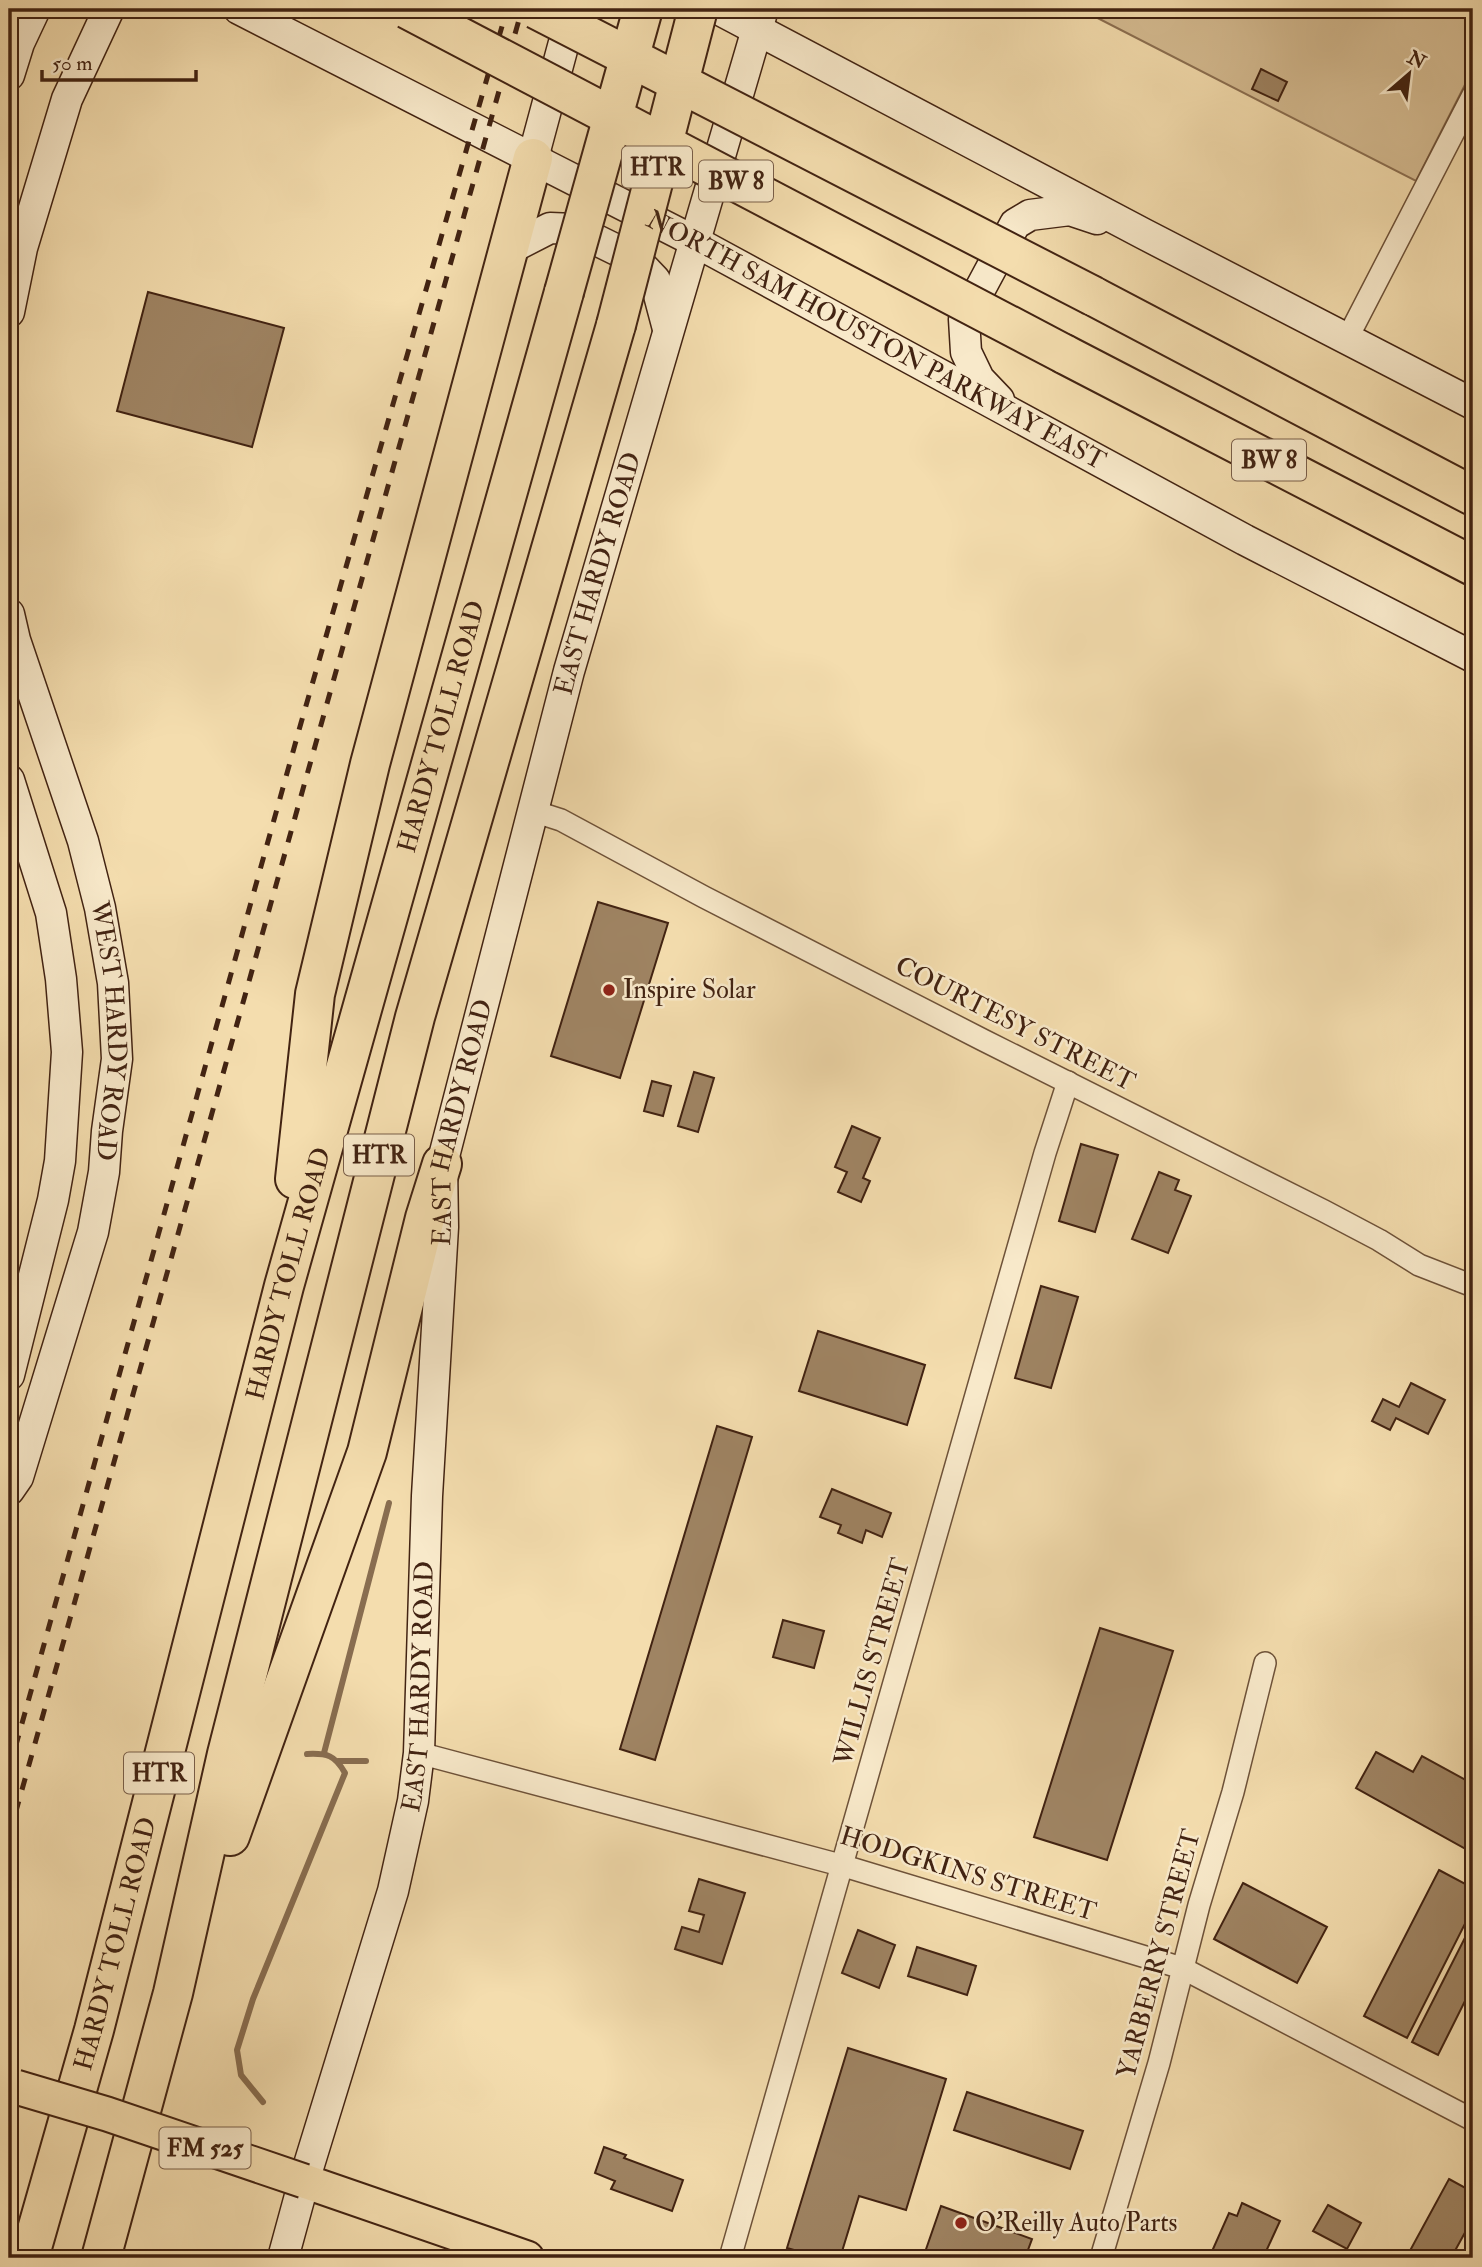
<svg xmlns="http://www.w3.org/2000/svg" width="1482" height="2267" viewBox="0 0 1482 2267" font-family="'IM FELL Double Pica',serif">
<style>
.green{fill:#d6bd93;stroke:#8c7052;stroke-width:2}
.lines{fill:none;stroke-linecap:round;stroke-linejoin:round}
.stream{stroke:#886d50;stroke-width:6}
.building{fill:#9f8463;stroke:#422312;stroke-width:2}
.street-casing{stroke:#6e5239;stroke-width:24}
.secondary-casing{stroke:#422312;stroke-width:33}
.primary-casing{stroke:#422312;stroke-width:37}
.highway-casing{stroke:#422312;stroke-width:42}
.street{stroke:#f8e9ca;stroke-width:21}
.secondary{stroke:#f8e9ca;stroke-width:30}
.primary{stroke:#f4ddae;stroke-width:33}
.highway{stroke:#f4ddae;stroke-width:38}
.rail{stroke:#422312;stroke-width:5;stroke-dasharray:12 12;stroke-linecap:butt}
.primary-bridge-casing{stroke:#422312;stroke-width:37;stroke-linecap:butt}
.highway-bridge-casing{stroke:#422312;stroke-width:42;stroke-linecap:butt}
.primary-bridge{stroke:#f4ddae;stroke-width:33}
.highway-bridge{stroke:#f4ddae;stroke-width:38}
.poi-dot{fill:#8f2418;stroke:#f8e9ca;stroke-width:2.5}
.labels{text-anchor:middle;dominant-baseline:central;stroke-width:5;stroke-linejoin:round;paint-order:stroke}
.shield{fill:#f8e9ca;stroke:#795e49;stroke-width:2}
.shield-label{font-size:24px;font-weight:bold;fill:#422312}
.street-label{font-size:26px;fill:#422312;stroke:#f8e9ca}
.poi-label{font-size:26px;fill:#422312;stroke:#f8e9ca;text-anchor:start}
</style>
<rect width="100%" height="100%" fill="#f4ddae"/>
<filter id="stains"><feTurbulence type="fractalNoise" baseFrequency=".00286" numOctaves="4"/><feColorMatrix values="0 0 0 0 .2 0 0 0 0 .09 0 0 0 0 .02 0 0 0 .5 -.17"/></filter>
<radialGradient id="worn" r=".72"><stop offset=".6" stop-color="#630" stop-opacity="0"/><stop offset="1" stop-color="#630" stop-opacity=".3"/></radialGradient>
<!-- green -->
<polygon class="green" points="1080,9 1473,9 1473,69 1416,181"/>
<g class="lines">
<!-- stream -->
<g class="stream">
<polyline points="324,1753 389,1503"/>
<polyline points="338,1761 366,1761"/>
<path d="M263 2102 241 2075 237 2050 253 1999 345 1773C335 1755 327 1753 307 1754"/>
</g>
</g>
<!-- building -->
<g class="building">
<polygon points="1261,69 1287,82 1278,101 1252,89"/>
<polygon points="148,292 284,328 252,447 117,411"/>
<polygon points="598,902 668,923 620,1078 551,1056"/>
<polygon points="694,1072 714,1078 698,1132 678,1126"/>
<polygon points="652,1081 671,1086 663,1116 644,1111"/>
<polygon points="852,1126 880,1138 863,1178 870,1181 861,1202 838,1192 847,1172 835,1167"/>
<polygon points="1081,1144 1118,1155 1095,1232 1059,1221"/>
<polygon points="1159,1172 1179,1180 1175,1190 1191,1196 1168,1253 1132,1239"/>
<polygon points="1041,1286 1078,1297 1051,1388 1015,1378"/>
<polygon points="818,1331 925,1365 907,1425 799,1391"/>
<polygon points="1411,1383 1445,1400 1428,1434 1396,1418 1390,1430 1372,1421 1383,1399 1399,1407"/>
<polygon points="717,1426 752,1437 655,1760 620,1749"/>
<polygon points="832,1489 891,1513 882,1537 866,1530 862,1543 838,1533 841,1525 820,1517"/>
<polygon points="783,1620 824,1631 814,1668 773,1657"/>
<polygon points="1100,1628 1173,1651 1107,1860 1034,1837"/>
<polygon points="1376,1752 1413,1772 1422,1756 1473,1784 1473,1853 1356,1788"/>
<polygon points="1439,1870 1473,1888 1473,1908 1407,2038 1364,2016"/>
<polygon points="699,1879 745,1893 722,1964 675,1949 682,1927 699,1932 704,1915 689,1911"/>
<polygon points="1243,1883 1327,1927 1297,1983 1214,1939"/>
<polygon points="1473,1922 1473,1985 1438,2055 1412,2042"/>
<polygon points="858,1930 895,1945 879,1988 842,1973"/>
<polygon points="917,1947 976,1966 967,1995 908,1976"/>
<polygon points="848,2048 946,2079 906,2210 859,2196 840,2258 822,2258 787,2248"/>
<polygon points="967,2092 1083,2131 1070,2169 954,2130"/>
<polygon points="604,2147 626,2155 624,2158 683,2180 672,2211 611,2189 615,2181 595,2173"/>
<polygon points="1449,2179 1473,2192 1473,2218 1451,2258 1406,2258"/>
<polygon points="1242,2203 1280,2221 1263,2258 1209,2258 1229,2213 1237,2216"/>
<polygon points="1328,2205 1361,2223 1347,2249 1313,2231"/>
<polygon points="941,2206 1032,2239 1025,2258 923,2258"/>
</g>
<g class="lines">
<!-- street casing -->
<g class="street-casing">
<g id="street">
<polyline points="1347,339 1473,95"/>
<polyline points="533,811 561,820 704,897 983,1040 1324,1211 1379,1240 1419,1265 1473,1286"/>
<polyline points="419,1753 844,1866 1182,1968 1473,2120"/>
<polyline points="730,2258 1045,1153 1068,1082"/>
<polyline points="1101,2258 1159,2063 1199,1905 1233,1792 1265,1663"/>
</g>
</g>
<!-- secondary casing -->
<g class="secondary-casing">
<g id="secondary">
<path id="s1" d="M239 9 694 241 1245 540 1473 657"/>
<polyline points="718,9 1144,234 1473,404"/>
<polyline points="9,75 19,43 35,9"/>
<polyline points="533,158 573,9"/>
<polyline points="509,249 550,228 574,229 635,259 655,280 668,329"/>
<polyline points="9,312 22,248 67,99 109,9"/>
<polyline points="999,400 979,379 966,352 964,319 1015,224 1030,215 1070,210 1097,219"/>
<path id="s2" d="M9 614 15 640 83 841 100 908 113 983 117 1059 107 1131 104 1172 93 1232 18 1477 9 1490"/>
<polyline points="9,780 51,913 61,979 67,1052 60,1161 53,1200 9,1375"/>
<path id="s3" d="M283 2258 304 2181 393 1891 413 1801 419 1753 427 1496 443 1227 442 1164 569 671 763 9"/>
</g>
</g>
<!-- primary casing -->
<g class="primary-casing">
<polyline id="primary" points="304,2181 527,2258"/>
</g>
<!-- highway casing -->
<g class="highway-casing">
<g id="highway">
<polyline points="1093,296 1473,496"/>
<polyline points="1064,354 1473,566"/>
<polyline points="295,1179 315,994 370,764 533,158"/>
<polyline points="230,1836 367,1452 425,1218 442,1164"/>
<path id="s4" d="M29 2258 94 2030 284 1286 564 292"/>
<polyline points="101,2258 173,1993 227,1754 415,1017 616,325"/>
</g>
</g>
<!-- street -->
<use href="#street" class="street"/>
<!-- secondary -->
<use href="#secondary" class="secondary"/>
<!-- primary -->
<use href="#primary" class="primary"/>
<!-- highway -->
<use href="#highway" class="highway"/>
<!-- rail -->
<g class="rail">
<polyline points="9,1770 301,723 507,9"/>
<polyline points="9,1836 522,9"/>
</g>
<!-- primary-bridge casing -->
<g class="primary-bridge-casing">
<polyline id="primary-bridge" points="16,2087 107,2114 304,2181"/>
</g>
<!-- highway-bridge casing -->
<g class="highway-bridge-casing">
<g id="highway-bridge">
<polyline points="407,9 1064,354"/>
<polyline points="536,9 1093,296"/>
<polyline points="564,292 643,9"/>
<polyline points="616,325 698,9"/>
</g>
</g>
<!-- primary-bridge -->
<use href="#primary-bridge" class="primary-bridge"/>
<!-- highway-bridge -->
<use href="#highway-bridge" class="highway-bridge"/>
</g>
<!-- markers -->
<g class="poi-dot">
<circle cx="609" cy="990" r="7"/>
<circle cx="961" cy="2223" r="7"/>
</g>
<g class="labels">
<!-- shield labels -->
<g class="shield">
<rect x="622" y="146.5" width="70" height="41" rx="5"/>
<rect x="699" y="160.5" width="74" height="41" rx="5"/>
<rect x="1232" y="439.5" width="74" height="41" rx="5"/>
<rect x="344" y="1134.5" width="70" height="41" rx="5"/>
<rect x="124" y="1752.5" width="70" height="41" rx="5"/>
<rect x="159.5" y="2127.5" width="91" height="41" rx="5"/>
</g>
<g class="shield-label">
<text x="657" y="167">HTR</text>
<text x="736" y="181">BW 8</text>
<text x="1269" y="460">BW 8</text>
<text x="379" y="1155">HTR</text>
<text x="159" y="1773">HTR</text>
<text x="205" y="2148">FM 525</text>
</g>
<!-- street labels -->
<g class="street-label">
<text stroke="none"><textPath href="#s1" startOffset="718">NORTH SAM HOUSTON PARKWAY EAST</textPath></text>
<text stroke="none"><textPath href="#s3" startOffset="1724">EAST HARDY ROAD</textPath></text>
<text stroke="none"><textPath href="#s4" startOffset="1586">HARDY TOLL ROAD</textPath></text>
<text transform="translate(1015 1024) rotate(27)">COURTESY STREET</text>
<text stroke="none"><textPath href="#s2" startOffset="432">WEST HARDY ROAD</textPath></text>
<text stroke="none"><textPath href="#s3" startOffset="1157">EAST HARDY ROAD</textPath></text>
<text stroke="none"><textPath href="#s4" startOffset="1018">HARDY TOLL ROAD</textPath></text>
<text transform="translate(872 1662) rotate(-74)">WILLIS STREET</text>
<text stroke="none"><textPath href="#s3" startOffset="590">EAST HARDY ROAD</textPath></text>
<text transform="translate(968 1874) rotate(17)">HODGKINS STREET</text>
<text stroke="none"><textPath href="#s4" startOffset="326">HARDY TOLL ROAD</textPath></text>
<text transform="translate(1159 1954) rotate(-75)">YARBERRY STREET</text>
</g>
<!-- poi labels -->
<g class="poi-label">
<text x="623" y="990">Inspire Solar</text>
<text x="975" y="2223">O'Reilly Auto Parts</text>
</g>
</g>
<!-- margin -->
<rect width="1482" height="2267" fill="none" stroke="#f4ddae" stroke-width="35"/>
<rect x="10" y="10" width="1461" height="2246" fill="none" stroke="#422312" stroke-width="3.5"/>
<rect x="18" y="18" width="1447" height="2232" fill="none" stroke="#422312" stroke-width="2"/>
<!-- north arrow -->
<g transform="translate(1409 74) rotate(28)" stroke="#f8e9ca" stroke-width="5" paint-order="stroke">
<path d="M0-5L12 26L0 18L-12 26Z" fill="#422312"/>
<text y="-10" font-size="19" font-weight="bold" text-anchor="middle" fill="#422312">N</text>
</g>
<!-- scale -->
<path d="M42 70v10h154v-10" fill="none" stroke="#422312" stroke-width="3.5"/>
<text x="52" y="70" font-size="21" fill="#422312" stroke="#f8e9ca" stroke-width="5" paint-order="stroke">50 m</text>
<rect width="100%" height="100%" filter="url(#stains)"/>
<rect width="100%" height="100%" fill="url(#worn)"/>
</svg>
